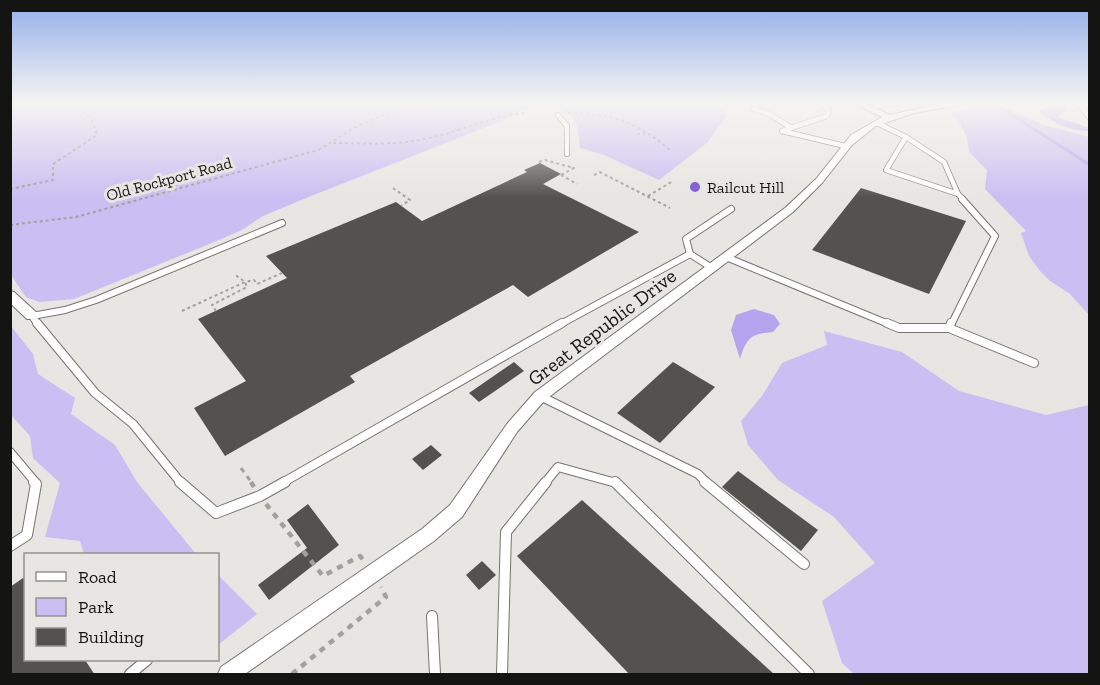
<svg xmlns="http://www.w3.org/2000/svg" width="1100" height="685" viewBox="0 0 1100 685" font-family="'Zilla Slab',serif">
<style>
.green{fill:#cabff2}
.water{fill:#b5a4ed}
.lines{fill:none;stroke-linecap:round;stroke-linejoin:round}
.stream{stroke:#b5a4ed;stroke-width:3}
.building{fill:#53524f}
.lane-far3-casing{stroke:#757470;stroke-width:6}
.lane-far2-casing{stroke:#757470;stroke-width:8}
.lane-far1-casing{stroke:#757470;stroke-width:10}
.lane-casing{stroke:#757470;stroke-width:12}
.street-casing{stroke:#757470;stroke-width:2}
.path-far2{stroke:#a2a19e;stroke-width:2;stroke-dasharray:3 3;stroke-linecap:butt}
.path-far1{stroke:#a2a19e;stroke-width:3;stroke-dasharray:5 5;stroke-linecap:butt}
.path{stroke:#a2a19e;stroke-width:4.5;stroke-dasharray:6 6;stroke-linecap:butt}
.lane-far3{stroke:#fff;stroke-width:4.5}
.lane-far2{stroke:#fff;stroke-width:6}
.lane-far1{stroke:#fff;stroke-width:8}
.lane{stroke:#fff;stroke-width:10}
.street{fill:#fff;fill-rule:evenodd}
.poi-dot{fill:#8761db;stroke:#e8e6e2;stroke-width:2}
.labels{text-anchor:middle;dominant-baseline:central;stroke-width:6;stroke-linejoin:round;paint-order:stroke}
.far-street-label{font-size:16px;fill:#141413;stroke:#e8e6e2}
.far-poi-label{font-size:16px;fill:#141413;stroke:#e8e6e2;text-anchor:start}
.street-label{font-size:20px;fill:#141413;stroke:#e8e6e2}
</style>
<rect width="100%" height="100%" fill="#e8e6e2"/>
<!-- green -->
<g class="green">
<path d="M11 102H734L732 107 720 106 727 115 708 142 659 180 604 155 580 148C579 140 579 131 576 124 564 99 533 105 512 113V117L311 196 263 216 240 231 202 247 74 299 39 302 26 297 11 275Z"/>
<polygon points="1006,108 1044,125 1089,137 1089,315 1070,294 1050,281 1040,271 1029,256 1021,233 1026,231 985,189 987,170 969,152 967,138 959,121 951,114 968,109"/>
<polygon points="11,326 33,354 38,374 75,398 71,414 115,445 137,482 196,554 84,554 80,541 45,537 60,483 33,458 30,436 11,415"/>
<polygon points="824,331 902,352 959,391 1046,415 1089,405 1089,674 854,674 842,663 822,601 875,563 834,517 778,480 748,445 741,421 762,396 782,363 827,345"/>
<polygon points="218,575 257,614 218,645"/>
</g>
<!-- water -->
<g class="water">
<path d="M1058 104 1064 105 1066 110 1058 117 1089 128V131C1071 131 1050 123 1038 110Z"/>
<path d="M754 309 774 315 780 324 773 332C751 334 747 337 740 359L731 330 736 315Z"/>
</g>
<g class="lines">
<!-- stream -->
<polyline class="stream" points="998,106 1090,165"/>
</g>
<!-- building -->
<g class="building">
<polygon points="540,163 561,174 543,184 639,232 528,297 513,285 350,376 355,382 225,456 194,408 246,381 198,319 287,278 266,256 396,202 422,221 527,172 524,170"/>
<polygon points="861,188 966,221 929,294 812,250"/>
<polygon points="514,362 524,371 479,402 469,393"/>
<polygon points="673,362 715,387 660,443 617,413"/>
<polygon points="431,445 442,455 423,470 412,459"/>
<polygon points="738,471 818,530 801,551 722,487"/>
<polygon points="582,500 775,675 630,675 517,556"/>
<polygon points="308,504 339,545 269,600 258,585 307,548 287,520"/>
<polygon points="482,561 496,575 479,590 466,575"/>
<polygon points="26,576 26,660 85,660 95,675 10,675 10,587"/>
</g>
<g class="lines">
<!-- lane-far3 casing -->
<g class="lane-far3-casing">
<g id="lane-far3">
<polyline points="820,102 829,110 827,116 782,131 845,146"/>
<polyline points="1077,102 1090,118"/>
<polyline points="867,108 901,102"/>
<polyline points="754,109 769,114 790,127"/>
<polyline points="558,115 567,126 567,154"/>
<polyline points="877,123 906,137 886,170 958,194 964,200"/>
<polyline points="906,137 944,162 958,194"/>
</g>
</g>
<!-- lane-far2 casing -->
<g class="lane-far2-casing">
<g id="lane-far2">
<polyline points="726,257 891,325"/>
<polyline points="712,268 690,254 686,239 731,209"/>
<polyline points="38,325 32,316 65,310 96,300 282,223"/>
<polyline points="559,325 690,254"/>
<polyline points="951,325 995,236 962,199"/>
</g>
</g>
<!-- lane-far1 casing -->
<g class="lane-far1-casing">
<g id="lane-far1">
<polyline points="37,323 95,393 133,424 181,483"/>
<polyline points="887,323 899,328 949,328"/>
<polyline points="951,323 949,328 1034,363"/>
<polyline points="540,396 698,474 707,483"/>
<polyline points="10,452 36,483"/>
<polyline points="282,483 562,323"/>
<polyline points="545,483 558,467 616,483"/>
</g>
</g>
<!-- lane casing -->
<g class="lane-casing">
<g id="lane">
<polyline points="180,482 216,513 260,496 285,482"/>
<polyline points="615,482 809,674"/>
<polyline points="705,482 804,564"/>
<polyline points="10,546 27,535 36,484 34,482"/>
<polyline points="432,616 435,674"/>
<polyline points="130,674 147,660"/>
<polyline points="502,674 506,532 546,482"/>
</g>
</g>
<!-- street casing -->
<g class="street-casing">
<g id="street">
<polygon points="852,102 863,102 890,115 943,103 975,102 914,113 876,126 852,145 822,183 793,212 545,400 517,432 462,517 434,541 245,674 218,674 221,667 422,529 450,505 507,424 535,392 785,208 816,179 851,135 882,117"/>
<polygon points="10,291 14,292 37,313 38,316 37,319 27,319 10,303"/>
</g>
</g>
<!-- path-far2 -->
<g class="path-far2">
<path d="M568 113C609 112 639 123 670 150"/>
<polyline points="637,134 647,133"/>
<path d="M333 143C365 143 398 146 429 138 463 131 492 115 527 113"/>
<polyline points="539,162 545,160 574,168 561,175"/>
<polyline points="561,175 577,184"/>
<polyline points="594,175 600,172 670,208"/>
<polyline points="393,188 410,200 401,206"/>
<polyline points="10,189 53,180 53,164 97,135 92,120 75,102"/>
<polyline points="648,196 673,181"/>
<path d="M10 225 76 217 318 150C332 143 344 133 358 126 380 115 405 108 429 102"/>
<polyline points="182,311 245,282 254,280 257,284 282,273"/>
<polyline points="216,311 212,305 247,287 245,282 234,274"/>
</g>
<!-- path-far1 -->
<polyline class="path-far1" points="241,468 252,483"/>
<!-- path -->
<g class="path">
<polyline points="251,482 254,487"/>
<polyline points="266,504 323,576 360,556 365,562"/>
<polyline points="292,674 386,597 381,587"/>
</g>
<!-- lane-far3 -->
<use href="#lane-far3" class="lane-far3"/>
<!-- lane-far2 -->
<use href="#lane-far2" class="lane-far2"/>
<!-- lane-far1 -->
<use href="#lane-far1" class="lane-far1"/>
<!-- lane -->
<use href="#lane" class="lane"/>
<!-- street -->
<use href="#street" class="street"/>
</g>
<!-- sky -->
<linearGradient id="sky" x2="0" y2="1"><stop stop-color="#93aeea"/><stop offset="0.52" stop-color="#f5f4f2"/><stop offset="1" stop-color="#f5f4f2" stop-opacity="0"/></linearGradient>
<rect width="1100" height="198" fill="url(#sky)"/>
<!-- markers -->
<circle class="poi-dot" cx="695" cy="187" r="6"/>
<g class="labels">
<!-- far-street labels -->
<g class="far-street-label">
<text transform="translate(169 179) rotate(-15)">Old Rockport Road</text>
</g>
<!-- far-poi labels -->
<g class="far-poi-label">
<text x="707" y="187">Railcut Hill</text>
</g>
<!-- street labels -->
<g class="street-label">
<text transform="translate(602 327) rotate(-37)">Great Republic Drive</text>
</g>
</g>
<!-- border -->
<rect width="1100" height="685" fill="none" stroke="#141413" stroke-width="24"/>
<!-- legend -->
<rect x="24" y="553" width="195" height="108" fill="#e8e6e2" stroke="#93928f" stroke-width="1.5"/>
<rect x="36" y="572" width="30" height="9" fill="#ffffff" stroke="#93928f" stroke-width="1.5"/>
<text x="78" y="583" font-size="18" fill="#141413">Road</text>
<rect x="36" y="598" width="30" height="18" fill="#cabff2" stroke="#93928f" stroke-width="1.5"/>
<text x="78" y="613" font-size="18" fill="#141413">Park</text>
<rect x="36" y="628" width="30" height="18" fill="#53524f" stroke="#93928f" stroke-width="1.5"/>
<text x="78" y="643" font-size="18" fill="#141413">Building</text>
</svg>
